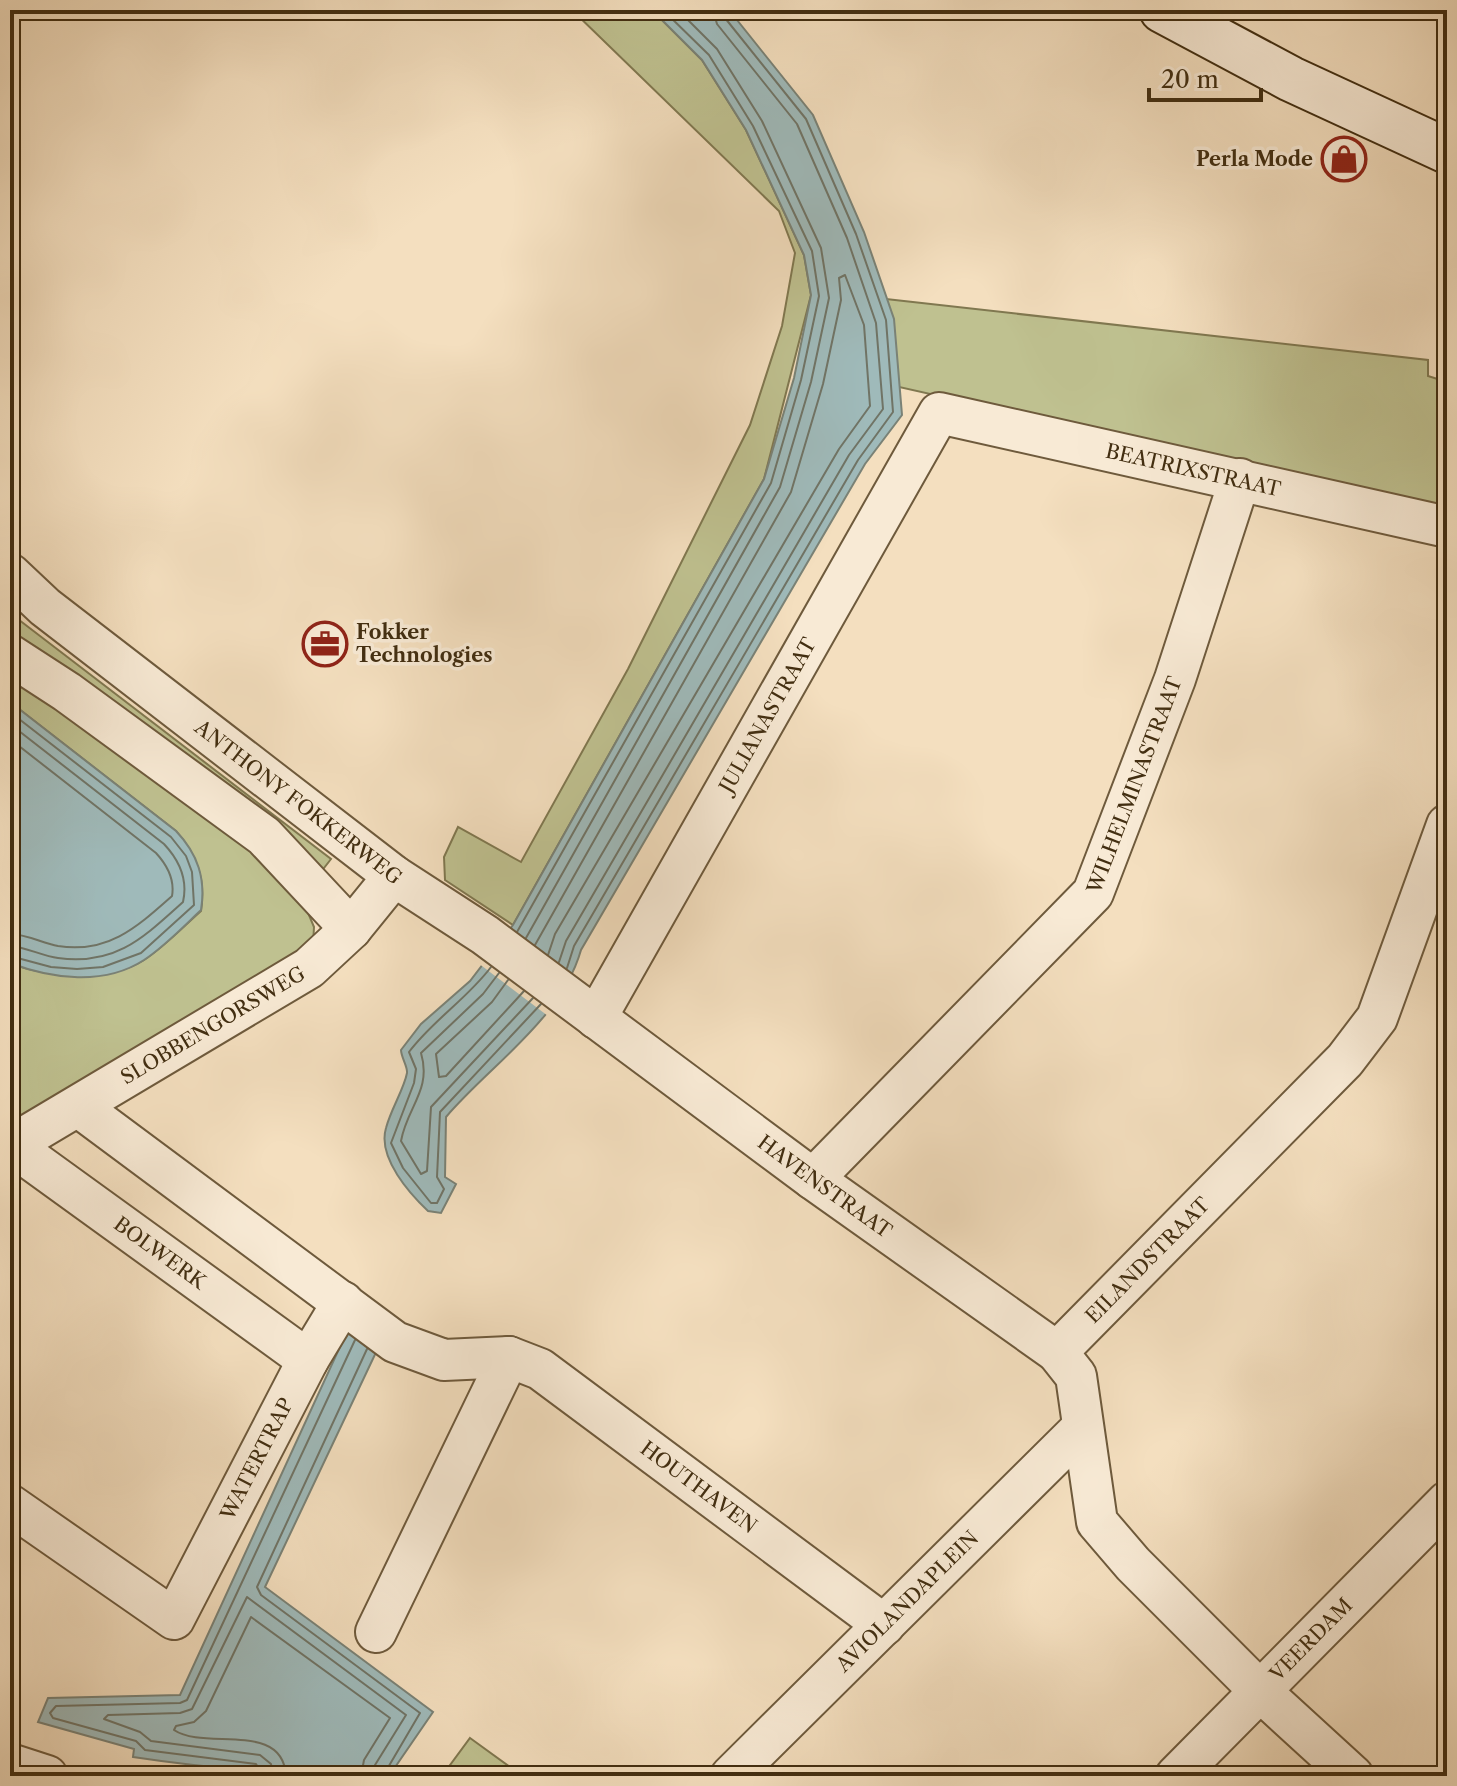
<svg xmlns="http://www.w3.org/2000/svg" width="1457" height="1786" viewBox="0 0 1457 1786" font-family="'Libre Caslon Text',serif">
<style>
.green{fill:#bfc190;stroke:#807850;stroke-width:2}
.water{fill:#9fbaba;stroke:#7a8276;stroke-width:2}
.pier{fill:#f4dfbf}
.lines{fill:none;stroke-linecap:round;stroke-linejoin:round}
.shore{stroke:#707466;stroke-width:2}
.street-casing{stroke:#6e5a3c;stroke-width:44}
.secondary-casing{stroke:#422e11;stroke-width:48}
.street{stroke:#f8ead5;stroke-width:40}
.secondary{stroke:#f8ead5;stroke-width:44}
.labels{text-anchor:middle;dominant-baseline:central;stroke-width:7;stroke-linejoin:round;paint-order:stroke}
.poi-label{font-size:20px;font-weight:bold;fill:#422e11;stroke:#f8ead5;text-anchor:end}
.street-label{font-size:20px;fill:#422e11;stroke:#f8ead5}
</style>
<rect width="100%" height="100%" fill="#f4dfbf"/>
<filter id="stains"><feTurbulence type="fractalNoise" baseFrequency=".0025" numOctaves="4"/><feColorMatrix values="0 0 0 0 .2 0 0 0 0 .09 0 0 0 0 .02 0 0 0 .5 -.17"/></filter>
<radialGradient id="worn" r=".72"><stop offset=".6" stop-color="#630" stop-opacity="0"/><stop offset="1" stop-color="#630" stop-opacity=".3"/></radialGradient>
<!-- green -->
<g class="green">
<polygon points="572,10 652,10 702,60 746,130 804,255 811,295 764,479 513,925 445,880 444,857 458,827 521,862 628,669 750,425 782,326 795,253 779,211"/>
<polygon points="886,299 1428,360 1428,376 1447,382 1447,510 899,387"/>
<polygon points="10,613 331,859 317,877 272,825 10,635"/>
<path d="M10 669 189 791 301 896 314 927 313 945 10 1131V963C45 977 111 982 144 960 164 947 183 927 201 911 206 879 197 855 176 831L10 702Z"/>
<polygon points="470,1738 517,1772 516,1776 442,1776"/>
</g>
<!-- water -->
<g class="water">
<path d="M652 10H729L813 115 864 232 894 319 902 415 865 464 581 950C561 1020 489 1066 446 1117L445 1177 456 1184 441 1213 428 1211C411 1195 377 1158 386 1128 391 1109 404 1089 407 1073 408 1067 401 1057 401 1050L421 1024 470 981 513 925 764 479 794 378 811 295 804 255 746 130 702 60Z"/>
<path d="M10 702 176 831C198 854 206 879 201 910 183 927 164 947 144 960 104 986 52 979 10 963Z"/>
<path d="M350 1325 379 1346 265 1587 433 1712 389 1776C303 1776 219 1770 133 1757L134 1749 38 1722 48 1698 180 1695Z"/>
</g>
<!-- pier -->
<polygon class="pier" points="502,931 571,983 548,1016 478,963"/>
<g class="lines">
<!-- shore -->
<g class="shore">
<polyline points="10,712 171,837 186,856 192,872 194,905 141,953 103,967 77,969 51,967 10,956"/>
<path d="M10 724 164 844C179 860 188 880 183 902 144 937 116 966 58 958 42 956 26 947 10 946"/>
<path d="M10 739 156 853C167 865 175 879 172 896 137 927 108 954 58 946 42 943 26 934 10 934"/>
<polyline points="517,932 771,483 801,380 819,296 812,251 753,126 709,55 663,10"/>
<polyline points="526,938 780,487 811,382 829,298 821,248 762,121 717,49 678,10"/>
<polyline points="535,945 791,492 823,384 841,300 839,278 845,275 864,325 870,406 839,449 555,934 548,955"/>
<polyline points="559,962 566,941 849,455 883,409 876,323 847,238 797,124 717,24 713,10"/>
<path d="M491 967C467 999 433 1020 409 1052L416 1069 414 1083 391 1143 403 1168 431 1203H437L444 1189 437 1177 440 1112 541 1004"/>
<polyline points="567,968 574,946 858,460 893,412 886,320 856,234 806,119 725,18 723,10"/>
<path d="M499 973 483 994 421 1053C432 1090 407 1107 401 1141L421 1174 427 1171 431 1107 533 998"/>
<polyline points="508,980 492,1002 436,1054 439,1077 446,1076 524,991"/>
<polyline points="367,1349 257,1587 261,1595 420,1713 383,1776"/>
<polyline points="263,1776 256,1764 145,1750 136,1741 53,1718 50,1713 56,1706 180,1703 187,1700 355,1340"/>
<polyline points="273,1776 271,1764 260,1755 151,1741 140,1732 104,1719 108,1715 180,1713 192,1709 247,1597 406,1715 375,1765 373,1776"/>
<path d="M286 1776C283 1720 205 1751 174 1730L176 1726 194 1722 206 1711 251 1617 390 1718 364 1760 361 1776"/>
</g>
<!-- street casing -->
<g class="street-casing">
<g id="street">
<path id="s1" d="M10 574 45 607 394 876 485 935 813 1179 1057 1352"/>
<polyline points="10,655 67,692 264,836 351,929"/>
<path id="s2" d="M596 1018 939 413 1447 527"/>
<path id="s3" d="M79 1107 395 1342 444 1360 509 1357 540 1369 884 1625"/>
<path id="s4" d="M11 1145 308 1360"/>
<path id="s5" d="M10 1146 309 968 351 929 394 876"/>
<path id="s6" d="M813 1179 1093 893 1175 679 1240 479"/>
<path id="s7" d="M10 1505 174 1619 308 1360 343 1302"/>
<polyline points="376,1632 509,1357"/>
<polyline points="10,1764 47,1776"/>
<path id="s8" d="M731 1776 1082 1428"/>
<path id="s9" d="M1176 1776 1447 1502"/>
<path id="s10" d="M1353 1776 1259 1690 1133 1564 1097 1522 1076 1376 1057 1352 1345 1060 1377 1018 1447 825"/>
</g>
</g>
<!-- secondary casing -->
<g class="secondary-casing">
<polyline id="secondary" points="1162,10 1291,79 1447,151"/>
</g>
<!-- street -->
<use href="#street" class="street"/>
<!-- secondary -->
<use href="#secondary" class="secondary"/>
</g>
<!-- icons -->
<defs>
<g id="shop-ring" transform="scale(2.3)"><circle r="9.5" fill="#f8ead5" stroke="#8f2418" stroke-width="1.5"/><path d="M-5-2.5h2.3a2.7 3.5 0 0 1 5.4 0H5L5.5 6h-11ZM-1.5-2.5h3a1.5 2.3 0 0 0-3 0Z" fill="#8f2418"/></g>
<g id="office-ring" transform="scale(2.3)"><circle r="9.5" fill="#f8ead5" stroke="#8f2418" stroke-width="1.5"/><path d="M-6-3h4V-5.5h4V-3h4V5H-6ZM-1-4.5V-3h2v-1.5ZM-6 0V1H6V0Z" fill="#8f2418"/></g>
</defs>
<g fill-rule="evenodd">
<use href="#shop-ring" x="1344" y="159"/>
<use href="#office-ring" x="325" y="644"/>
</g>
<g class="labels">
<!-- poi labels -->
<g class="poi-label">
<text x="1313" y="159">Perla Mode</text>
<text x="356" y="632" text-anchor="start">Fokker<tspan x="356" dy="23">Technologies</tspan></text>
</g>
<!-- street labels -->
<g class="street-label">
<text stroke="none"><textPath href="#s2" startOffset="956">BEATRIXSTRAAT</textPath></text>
<text stroke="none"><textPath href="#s2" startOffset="348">JULIANASTRAAT</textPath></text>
<text stroke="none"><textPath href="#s6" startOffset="516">WILHELMINASTRAAT</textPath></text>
<text stroke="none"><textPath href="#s1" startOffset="368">ANTHONY FOKKERWEG</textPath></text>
<text stroke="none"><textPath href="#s5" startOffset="236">SLOBBENGORSWEG</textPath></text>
<text stroke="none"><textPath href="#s1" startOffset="1020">HAVENSTRAAT</textPath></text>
<text stroke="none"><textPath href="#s4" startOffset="184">BOLWERK</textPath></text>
<text stroke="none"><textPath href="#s10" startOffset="668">EILANDSTRAAT</textPath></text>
<text stroke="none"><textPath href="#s7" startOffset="380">WATERTRAP</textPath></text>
<text stroke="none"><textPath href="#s3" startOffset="742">HOUTHAVEN</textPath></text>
<text stroke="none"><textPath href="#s8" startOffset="248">AVIOLANDAPLEIN</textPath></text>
<text stroke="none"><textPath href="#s9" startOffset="192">VEERDAM</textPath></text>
</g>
</g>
<!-- margin -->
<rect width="1457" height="1786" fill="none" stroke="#f4dfbf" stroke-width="40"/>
<rect x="12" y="12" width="1433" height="1762" fill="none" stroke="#422e11" stroke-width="4"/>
<rect x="20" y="20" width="1417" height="1746" fill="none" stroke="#422e11" stroke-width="2"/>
<!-- scale -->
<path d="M1149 88v12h112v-12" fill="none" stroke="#422e11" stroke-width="4"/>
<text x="1161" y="88" font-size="24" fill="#422e11" stroke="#f8ead5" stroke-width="6" paint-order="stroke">20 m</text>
<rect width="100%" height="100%" filter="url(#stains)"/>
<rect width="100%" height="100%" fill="url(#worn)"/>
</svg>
